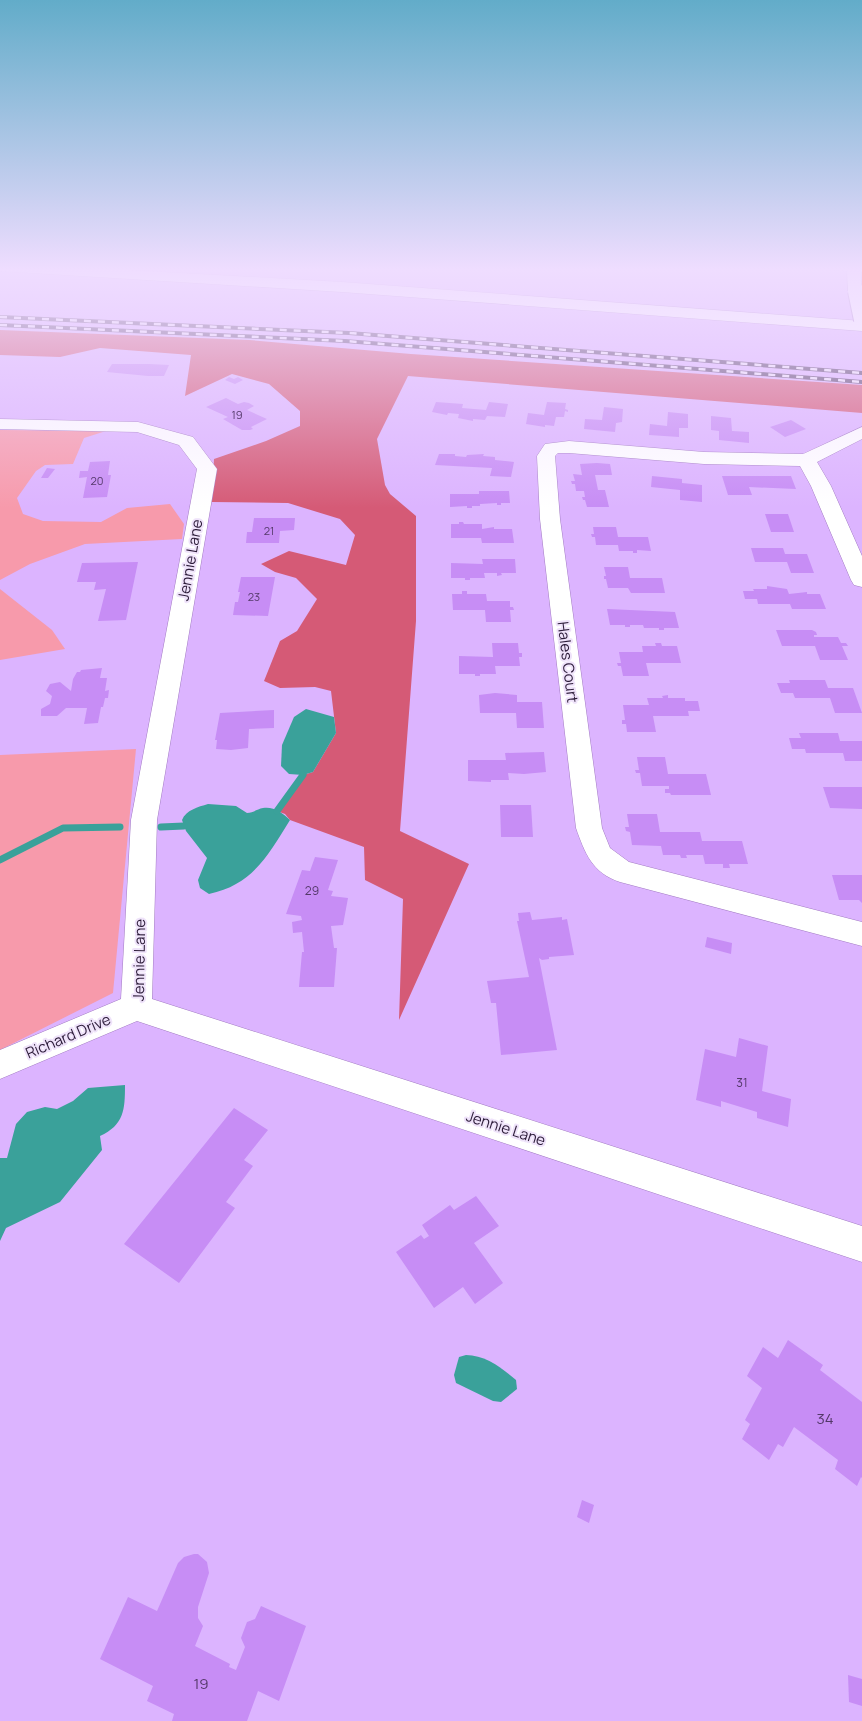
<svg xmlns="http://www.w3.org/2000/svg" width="862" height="1721" viewBox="0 0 862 1721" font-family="Manrope,sans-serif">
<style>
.green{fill:#f79aab}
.forest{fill:#d55a76}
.water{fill:#3aa19a}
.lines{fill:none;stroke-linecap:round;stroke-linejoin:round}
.stream{stroke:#3aa19a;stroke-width:7}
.building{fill:#c78df5}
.street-casing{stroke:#a27cc2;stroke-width:1}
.secondary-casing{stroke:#a27cc2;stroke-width:1}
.highway-casing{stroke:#a27cc2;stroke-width:1}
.street{fill:#fff;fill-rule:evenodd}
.secondary{fill:#fff;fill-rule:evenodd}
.highway{fill:#fff;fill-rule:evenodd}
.rail-casing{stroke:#564068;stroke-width:4}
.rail{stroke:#efe3fa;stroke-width:2.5;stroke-dasharray:7;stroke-linecap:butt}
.street-bridge-casing{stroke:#a27cc2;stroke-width:18;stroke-linecap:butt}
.street-bridge{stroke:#fff;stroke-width:16}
.labels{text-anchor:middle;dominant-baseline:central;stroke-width:4;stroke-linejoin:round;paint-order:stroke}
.far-number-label{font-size:11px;fill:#533868}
.number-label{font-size:12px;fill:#533868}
.street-label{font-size:15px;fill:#2c1c39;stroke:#efe3fa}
.near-number-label{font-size:15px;fill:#533868}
</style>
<rect width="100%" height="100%" fill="#dcb4ff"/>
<!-- green -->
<g class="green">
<polygon points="0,430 106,431 84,438 73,464 45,465 36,471 17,498 23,514 43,521 101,522 127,508 170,504 184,524 182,539 85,544 30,564 0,580"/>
<polygon points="0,589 52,630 65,649 0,660"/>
<polygon points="136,749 113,993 0,1050 0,755"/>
</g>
<!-- forest -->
<polygon class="forest" points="0,330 249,340 411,354 862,385 862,413 408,376 377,439 385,485 390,494 416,516 416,621 400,831 469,864 399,1020 403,899 365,880 364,847 290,820 285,814 277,811 303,775 313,772 336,733 331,691 315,687 280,688 264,681 280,641 297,631 317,599 296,578 275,572 261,564 289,551 346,565 355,535 340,519 288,503 212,502 214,459 266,441 300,426 300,411 269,384 232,374 185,396 191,355 100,348 60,357 0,355"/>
<!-- water -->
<g class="water">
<polygon points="306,709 334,717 336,733 313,772 303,775 289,774 281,766 282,745 294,717"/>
<path d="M208 804 236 806 247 813C253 813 257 809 263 808 273 806 283 813 290 820 268 855 253 885 209 894L200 888 198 880 207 858 186 831 182 820C186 810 198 807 208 804Z"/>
<path d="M125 1085C125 1110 124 1125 100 1136L102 1150 60 1202 6 1228 0 1241V1158H7L16 1124 27 1112 45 1107 57 1109 73 1101 88 1088Z"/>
<path d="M466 1355C485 1355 502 1368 516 1380L517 1389 501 1402 493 1401 456 1383 454 1375 459 1357Z"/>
</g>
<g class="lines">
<!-- stream -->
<g class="stream">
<polyline points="277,811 303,775"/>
<polyline points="161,827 184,826"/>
<polyline points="0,860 63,828 120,827"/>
</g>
</g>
<!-- building -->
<g class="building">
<polygon points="112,364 149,364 169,365 164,376 148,376 107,372"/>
<polygon points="229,377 234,379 238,377 243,380 235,384 225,380"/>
<polygon points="226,398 238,404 244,402 249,403 254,406 247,410 267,419 251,427 253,429 250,430 242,430 223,419 228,417 206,407"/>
<polygon points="436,402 463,404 462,408 486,410 489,402 508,404 505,417 487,416 485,420 473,419 473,421 458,418 459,414 448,413 447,415 432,412"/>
<polygon points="547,402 566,403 565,409 568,410 568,412 565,411 564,417 556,417 554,426 545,425 545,427 526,424 528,413 544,415"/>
<polygon points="604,407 623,409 622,422 616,423 615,432 584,429 585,419 602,420"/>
<polygon points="668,412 688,414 688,428 679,428 679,437 649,435 650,424 667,426"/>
<polygon points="711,416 731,418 732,431 749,432 749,443 719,440 719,431 711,430"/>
<polygon points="791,420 806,429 785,437 770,427"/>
<polygon points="439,454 455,454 455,456 466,457 467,455 484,454 483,456 495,457 495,460 514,462 511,477 490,476 492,468 435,465"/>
<polygon points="110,461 108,475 111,475 107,497 83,498 87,477 79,478 80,471 88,471 90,462"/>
<polygon points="597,463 610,464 612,475 595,475 598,490 605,490 609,507 587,507 585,500 583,500 582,497 585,497 584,491 576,491 575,484 572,484 571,481 575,481 573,474 582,475 580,464"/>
<polygon points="47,468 55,469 48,478 41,478"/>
<polygon points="652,476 682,479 682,483 702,485 702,502 680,500 680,490 651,487"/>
<polygon points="722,476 791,476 796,489 749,487 752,495 728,495"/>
<polygon points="479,491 509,491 510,503 501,503 501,505 497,505 497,503 480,504 480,506 472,506 472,508 467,508 467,506 450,507 450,494 479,494"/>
<polygon points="765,514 788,514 794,532 771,532"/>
<polygon points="254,518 295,518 294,530 280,531 279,543 246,543 247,532 252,532"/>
<polygon points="459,522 463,522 464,524 482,524 482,529 494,527 494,529 512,529 514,543 482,543 481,538 451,538 451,524 459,524"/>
<polygon points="593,527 616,527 618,537 648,537 651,551 637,550 637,553 633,553 633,551 619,551 618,545 596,545 595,537 592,537 591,534 594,534"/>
<polygon points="751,548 783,548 785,554 807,554 814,573 791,573 787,562 755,562"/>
<polygon points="482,559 515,559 516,573 501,573 502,575 497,576 497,573 484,573 485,578 470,578 470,580 465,580 465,578 451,578 451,563 483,564"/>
<polygon points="138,562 126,620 98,621 106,589 94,590 96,582 77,582 82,563"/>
<polygon points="604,567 628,567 630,578 662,578 665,593 631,593 628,588 608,588 606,579 604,579 604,576 606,576"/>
<polygon points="241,577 275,577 268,616 233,615 235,602 238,602 240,592 238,592"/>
<polygon points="767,586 787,589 789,594 807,592 807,594 820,594 826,609 792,609 790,604 758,604 757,599 745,599 743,591 754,591 753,589 767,589"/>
<polygon points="462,591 467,591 467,594 486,594 487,601 510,601 510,607 513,607 514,610 510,610 511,622 486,622 485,610 453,610 452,594 462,594"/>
<polygon points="607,609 675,612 679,628 664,628 664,630 659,630 659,628 644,628 643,625 630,625 630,627 625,627 625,625 610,625"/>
<polygon points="776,630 812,630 816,632 817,635 814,635 814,637 838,637 841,643 846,643 848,646 842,646 848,660 820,660 815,646 782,646"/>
<polygon points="492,643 518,643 519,653 522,653 522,657 519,657 520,666 495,666 496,674 480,674 480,676 475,676 475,674 459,674 459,656 493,657"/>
<polygon points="655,643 661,643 662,646 677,646 681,663 646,663 649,676 623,676 621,666 618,666 617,663 621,663 619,652 643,652 642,646 656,646"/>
<polygon points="102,668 100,678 107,678 105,691 109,690 108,698 105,698 103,707 101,707 98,723 84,724 87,708 66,708 57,716 41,716 41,709 50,704 52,696 46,691 50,684 60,682 71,691 73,679 77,672 80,672 81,670"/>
<polygon points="789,680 825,680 828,688 853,688 862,713 835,713 830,698 795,698 793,693 781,693 777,683 790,683"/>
<polygon points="495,693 517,695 517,702 542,702 544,728 517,728 516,713 480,713 479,695"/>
<polygon points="668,695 668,698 685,698 685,701 698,701 700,711 688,711 689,716 653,716 656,732 627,732 626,724 622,724 622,720 625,720 623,705 649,705 647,698 663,698 662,696"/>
<polygon points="274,710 274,728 249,729 248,748 231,750 216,749 217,740 215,740 220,713"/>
<polygon points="799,733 838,733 840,741 862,741 862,761 845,761 843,753 806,753 805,749 792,749 789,738 801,738"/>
<polygon points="544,752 546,772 524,774 508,773 509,780 491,780 491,782 468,781 468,760 506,760 505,753"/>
<polygon points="637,757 665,757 668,774 706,774 711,795 671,795 670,793 665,793 665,789 669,789 669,786 642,786 640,773 636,773 635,770 639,770"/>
<polygon points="823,787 862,787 862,809 830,808"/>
<polygon points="500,805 531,805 533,837 501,837"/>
<polygon points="627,814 657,814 660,832 700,832 702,841 742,841 748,864 729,864 730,868 723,868 723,864 705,864 703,855 686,855 687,858 681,858 680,855 663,855 661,846 632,845 630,832 626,831 625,827 629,827"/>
<polygon points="315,857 338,860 328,890 333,891 331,896 348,898 343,925 331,926 334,948 337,948 334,987 299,987 302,952 304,952 302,932 293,933 292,922 302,920 301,916 286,914 302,870 310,871"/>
<polygon points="832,875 862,875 862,903 859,900 839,900"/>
<polygon points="530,912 532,920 562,917 562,920 567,919 574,955 549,957 549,959 542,960 539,958 557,1050 501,1055 496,1003 491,1003 487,981 529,977 517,921 519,921 518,913"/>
<polygon points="707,937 732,943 731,954 705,947"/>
<polygon points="739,1038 768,1046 762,1091 791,1099 788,1127 757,1118 757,1112 721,1101 721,1107 696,1100 705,1049 736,1057"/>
<polygon points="234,1108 268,1130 244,1160 253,1166 226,1202 235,1208 179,1283 124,1244"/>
<polygon points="476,1196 499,1226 474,1243 503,1283 475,1304 463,1287 434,1308 396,1252 421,1235 424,1239 429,1236 422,1225 450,1205 454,1210"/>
<polygon points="788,1340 823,1365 820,1370 862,1402 862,1478 861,1477 857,1486 835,1469 838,1460 794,1427 783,1447 778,1444 769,1460 742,1439 750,1424 745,1420 762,1388 747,1376 763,1347 778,1358"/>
<polygon points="582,1500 594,1505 589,1523 577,1517"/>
<polygon points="194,1554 198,1554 207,1562 209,1573 198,1607 198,1618 203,1626 195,1646 230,1664 229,1667 236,1670 245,1647 241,1638 247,1622 255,1619 261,1606 306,1626 279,1701 258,1691 247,1721 172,1721 174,1714 147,1701 153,1686 100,1659 128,1597 157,1611 178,1563 184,1557"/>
<polygon points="848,1675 862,1679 862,1706 849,1702"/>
</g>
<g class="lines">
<!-- street casing -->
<g class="street-casing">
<g id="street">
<polygon points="847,267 861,267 861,294 851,294 848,291"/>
<polygon points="0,419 138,422 193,437 217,469 157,820 152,999 862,1226 862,1262 137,1021 0,1079 0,1050 121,999 131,820 197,469 179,445 137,432 0,429"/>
<path d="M862 427V439L817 462 831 486 862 556V587L854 585 851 580 811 486 800 466 704 464 569 453H558L555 456 560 519 602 828 610 848 629 862 862 922V946L620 882C592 873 585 853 576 828L540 519 537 456 545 444 569 441 704 452 803 454Z"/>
</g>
</g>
<!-- secondary casing -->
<g class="secondary-casing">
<polygon id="secondary" points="831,267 862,267 862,272 833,270"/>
</g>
<!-- highway casing -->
<g class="highway-casing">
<polygon id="highway" points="0,267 72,267 342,282 862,321 862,331 342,292 0,271"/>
</g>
<!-- street -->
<use href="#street" class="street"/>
<!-- secondary -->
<use href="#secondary" class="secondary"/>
<!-- highway -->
<use href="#highway" class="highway"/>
<!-- rail casing -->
<g class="rail-casing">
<g id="rail">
<polyline points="0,317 349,333 862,373"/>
<polyline points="0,325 345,341 862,382"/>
</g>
</g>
<!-- rail -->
<use href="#rail" class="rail"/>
<!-- street-bridge casing -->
<g class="street-bridge-casing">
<polyline id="street-bridge" points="856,291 862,320"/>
</g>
<!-- street-bridge -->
<use href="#street-bridge" class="street-bridge"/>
</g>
<!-- sky -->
<linearGradient id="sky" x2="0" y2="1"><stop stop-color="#62acc9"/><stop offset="0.53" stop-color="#efddff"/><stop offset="1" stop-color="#efddff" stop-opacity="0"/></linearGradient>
<rect width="862" height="508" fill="url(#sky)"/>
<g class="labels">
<!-- far-number labels -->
<g class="far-number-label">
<text x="237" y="414">19</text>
<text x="97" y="480">20</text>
<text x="269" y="530">21</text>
<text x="254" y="596">23</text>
</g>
<!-- number labels -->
<g class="number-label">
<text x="312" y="890">29</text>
<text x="742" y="1082">31</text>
</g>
<!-- street labels -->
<g class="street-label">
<text transform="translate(190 560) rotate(-80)">Jennie Lane</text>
<text transform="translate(568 662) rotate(83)">Hales Court</text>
<text transform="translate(139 960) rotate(-89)">Jennie Lane</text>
<text transform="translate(68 1036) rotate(-23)">Richard Drive</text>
<text transform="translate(506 1128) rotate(18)">Jennie Lane</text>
</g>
<!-- near-number labels -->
<g class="near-number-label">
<text x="825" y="1418">34</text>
<text x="201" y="1683">19</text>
</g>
</g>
</svg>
